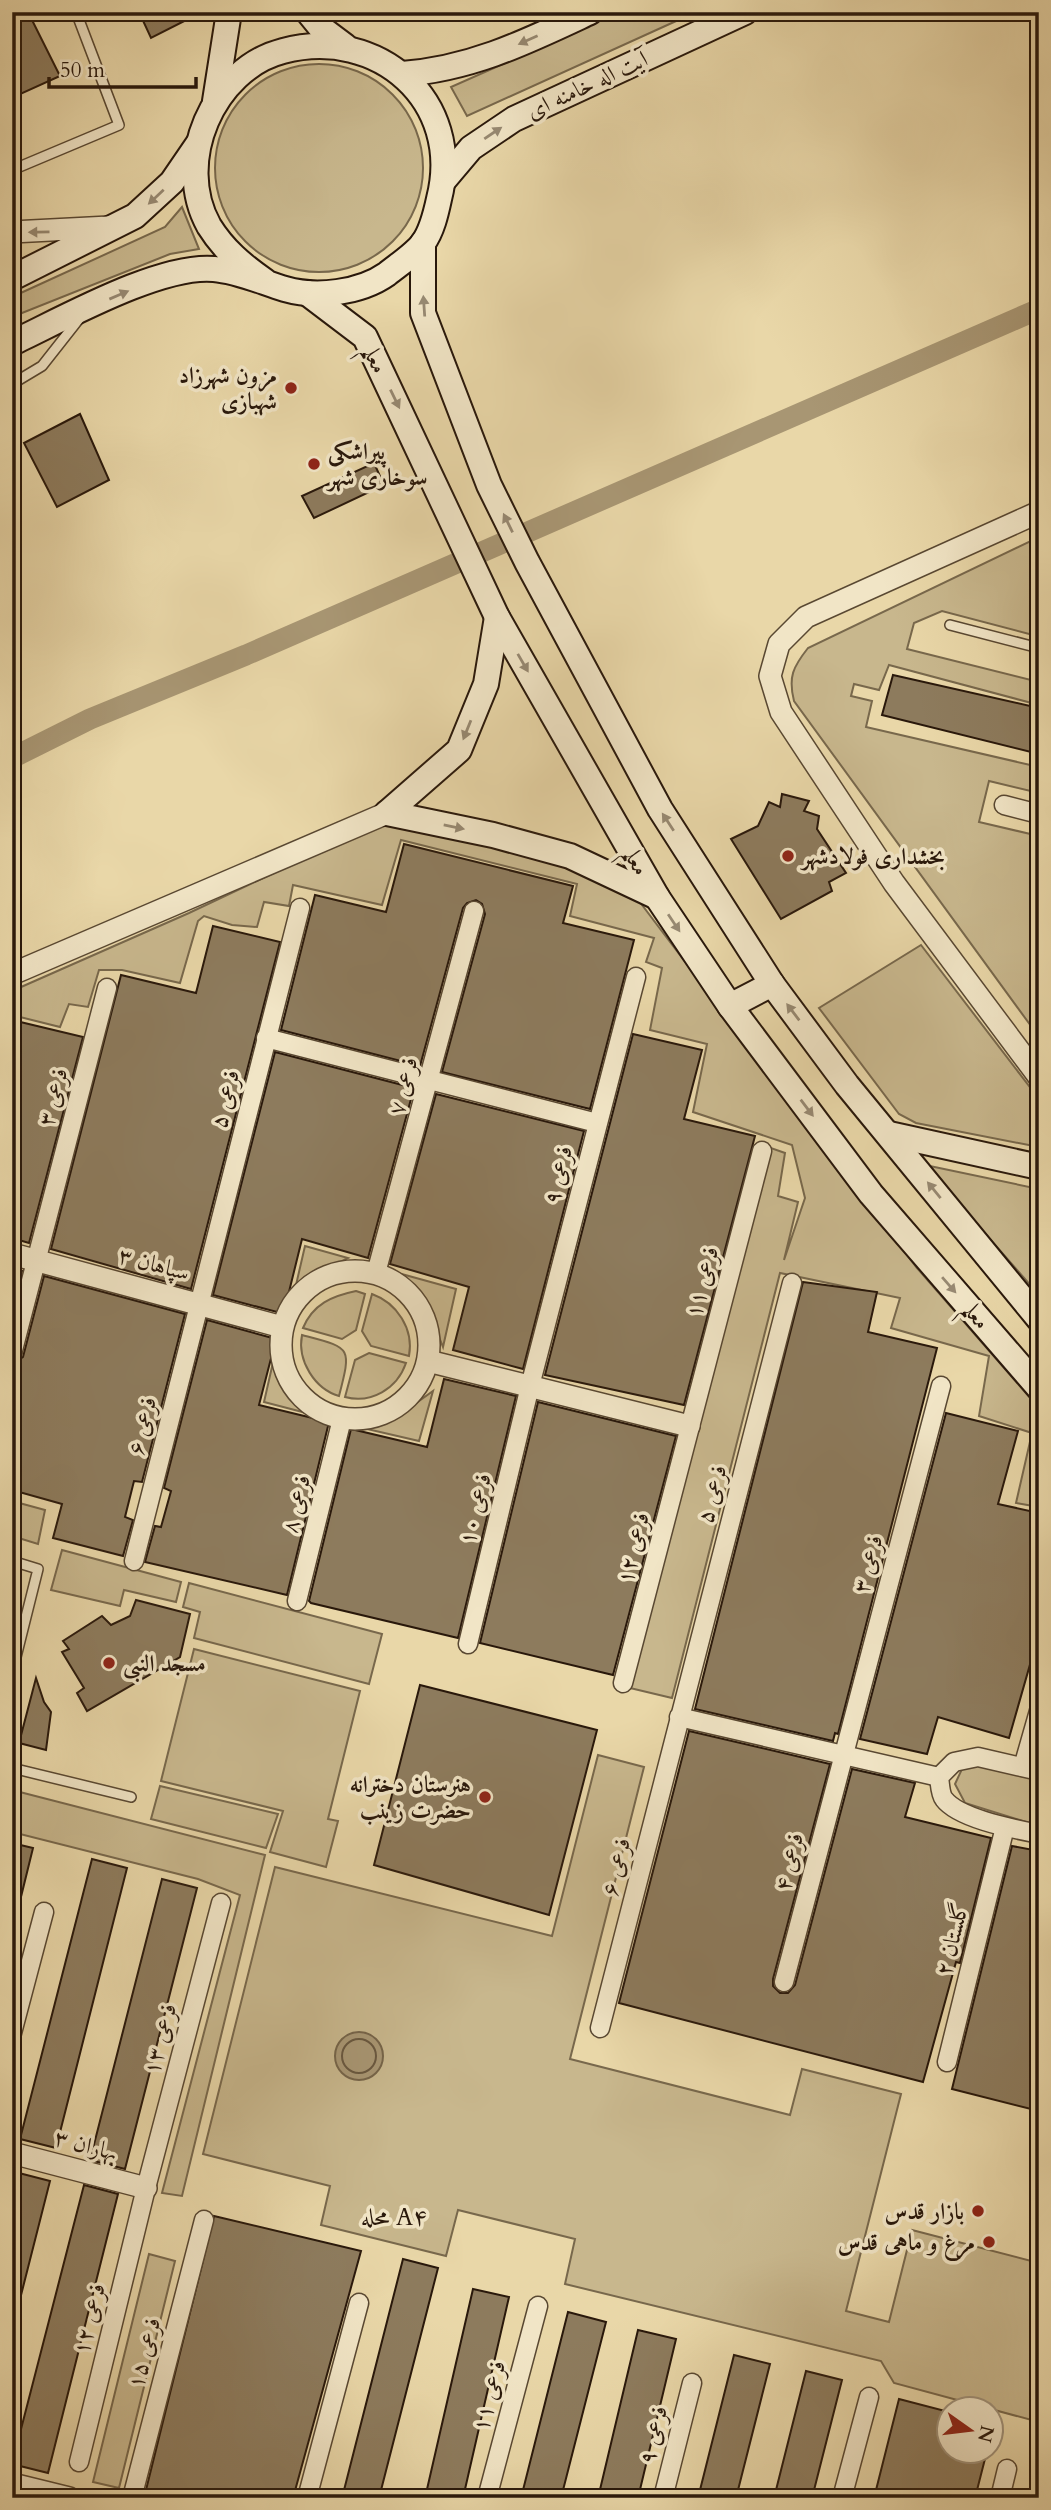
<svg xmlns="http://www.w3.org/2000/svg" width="1051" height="2510" viewBox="0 0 1051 2510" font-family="Cardo,Amiri,serif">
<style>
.green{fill:#c8b78d;stroke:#78684c;stroke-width:2}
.water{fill:#a89673;stroke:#756449;stroke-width:2}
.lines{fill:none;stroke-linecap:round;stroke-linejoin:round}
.shore{stroke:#68573f;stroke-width:2}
.canal{stroke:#a89673;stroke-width:21}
.building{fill:#8d7b5d;stroke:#29180b;stroke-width:2}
.service-casing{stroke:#594832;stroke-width:12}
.minor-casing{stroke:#594832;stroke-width:21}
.tertiary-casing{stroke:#594832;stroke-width:24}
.secondary-casing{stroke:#29180b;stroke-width:28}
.service{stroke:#f1e5c6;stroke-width:9}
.minor{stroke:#f1e5c6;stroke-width:18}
.tertiary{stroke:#f1e5c6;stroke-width:21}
.secondary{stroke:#f1e5c6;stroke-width:24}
.oneway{fill:#978972}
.poi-dot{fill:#8f2418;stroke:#f1e5c6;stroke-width:2.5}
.labels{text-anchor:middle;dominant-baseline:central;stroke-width:7;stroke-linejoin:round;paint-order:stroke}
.street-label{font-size:23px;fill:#29180b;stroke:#f1e5c6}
.poi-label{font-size:23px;font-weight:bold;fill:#29180b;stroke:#f1e5c6;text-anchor:end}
.neighbourhood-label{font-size:24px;fill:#29180b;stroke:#f1e5c6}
</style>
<rect width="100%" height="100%" fill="#e9d7a8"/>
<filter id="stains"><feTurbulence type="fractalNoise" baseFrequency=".00286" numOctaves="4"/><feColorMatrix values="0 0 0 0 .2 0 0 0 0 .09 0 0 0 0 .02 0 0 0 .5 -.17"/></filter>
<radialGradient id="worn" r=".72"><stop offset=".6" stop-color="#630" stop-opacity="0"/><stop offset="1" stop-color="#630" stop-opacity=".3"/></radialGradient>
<!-- green -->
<g class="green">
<polygon points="620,12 696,12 467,116 451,87"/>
<circle cx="319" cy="168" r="104"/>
<polygon points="182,207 199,249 170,254 12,317 12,297 165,227"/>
<path d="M1039 537V613L1033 635 942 611 914 623 907 649 1039 682V705L889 665 879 690 854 684 851 696 872 701 866 727 1039 767V793L989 781 979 822 1039 836V918L1031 952 1039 955V1037L794 701C788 677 793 667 808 648Z"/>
<polygon points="386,820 575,867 639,901 917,1268 1039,1408 1039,1507 1016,1503 1032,1433 979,1416 989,1356 891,1328 900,1298 780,1273 672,1698 630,1688 771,1148 785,1153 778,1196 798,1202 784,1260 805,1198 792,1145 693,1112 707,1044 650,1030 662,968 646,962 654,938 570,916 577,884 401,840 382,905 293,885 289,906 264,902 257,927 232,925 204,916 198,921 180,983 122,970 99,970 88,1007 69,1004 60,1027 12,1015 12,991 189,913"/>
<polygon points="921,945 1039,1099 1039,1147 916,1123 899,1114 819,1008"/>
<polygon points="925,1165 1039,1189 1039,1295"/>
<polygon points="305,1246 348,1258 296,1285"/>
<path d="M398 1273 456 1289 443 1347C432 1318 419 1296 398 1273Z"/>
<path d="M356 1291 365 1294 356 1330 342 1339 303 1328C313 1304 332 1296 356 1291Z"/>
<path d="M372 1294C397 1303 414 1329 409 1356L371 1346 362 1331Z"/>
<path d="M302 1335C351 1348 352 1346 339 1396 315 1389 297 1361 302 1335Z"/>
<path d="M369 1353 406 1363C397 1389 371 1404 345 1397L355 1360Z"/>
<polygon points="274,1358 293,1395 314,1415 264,1402"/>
<polygon points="433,1391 419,1441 367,1429 398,1416"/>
<polygon points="12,1501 45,1510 38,1544 12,1536"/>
<polygon points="62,1550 181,1582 176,1602 124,1590 120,1606 51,1590"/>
<polygon points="189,1583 382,1634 369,1684 194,1638 200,1612 183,1607"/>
<polygon points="194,1649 360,1691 328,1819 338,1821 326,1867 270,1852 283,1811 161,1781"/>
<polygon points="598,1755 644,1767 570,2059 790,2115 802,2069 901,2094 846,2311 889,2322 912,2230 1039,2263 1039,2331 1031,2362 1039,2365 1039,2422 894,2383 881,2361 565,2284 575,2239 458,2210 446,2256 321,2225 330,2186 203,2154 275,1867 552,1936"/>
<polygon points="979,1762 1039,1777 1039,1826 965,1803 955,1784 962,1769"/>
<polygon points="160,1786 278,1814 266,1848 151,1819"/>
<polygon points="12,1790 265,1855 182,2196 162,2193 240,1895 198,1879 12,1832"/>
<polygon points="149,2254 175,2261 119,2488 93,2482"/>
</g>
<!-- water -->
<circle class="water" cx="359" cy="2056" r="24"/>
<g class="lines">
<!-- shore -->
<circle class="shore" cx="359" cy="2056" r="17"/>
<!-- canal -->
<polyline class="canal" points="12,758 90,719 246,655 1039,309"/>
</g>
<!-- building -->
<g class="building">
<polygon points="12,12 28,12 60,76 16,96 12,85"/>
<polygon points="139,12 202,12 151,38"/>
<polygon points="80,414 109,480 57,507 24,443"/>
<polygon points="374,463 384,485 314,518 302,496"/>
<polygon points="893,675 1039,708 1039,754 882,715"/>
<polygon points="782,794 809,801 804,811 819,816 817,829 846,873 829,882 832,891 781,919 731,839 758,826 769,802 780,807"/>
<polygon points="404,844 573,886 563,923 634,940 590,1109 442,1072 485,914 482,904 476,900 467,903 463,908 420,1066 281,1030 315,895 386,912"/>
<polygon points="213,926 280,942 191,1289 51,1249 121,975 196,993"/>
<polygon points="12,1020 83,1037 29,1243 12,1238"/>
<polygon points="633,1034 702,1050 684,1119 755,1136 684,1405 545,1375"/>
<polygon points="275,1052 414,1088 368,1258 302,1239 286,1304 277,1312 213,1295"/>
<polygon points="436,1094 584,1131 523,1369 453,1350 469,1287 390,1264"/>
<polygon points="12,1268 22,1271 12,1308"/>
<polygon points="44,1276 185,1314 142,1482 134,1481 125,1517 133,1520 123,1556 53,1538 62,1504 12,1490 12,1406 18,1383 12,1382 12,1365 23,1357"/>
<polygon points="803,1282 877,1292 868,1332 937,1348 838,1734 835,1733 833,1741 695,1709"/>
<polygon points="207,1320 276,1339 259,1405 329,1422 287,1595 145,1562 155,1526 161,1527 171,1491 164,1488"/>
<polygon points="444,1379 516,1396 458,1638 311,1603 309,1601 351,1429 427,1447"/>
<polygon points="538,1402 676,1436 613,1675 480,1643"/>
<polygon points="946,1413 1018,1431 998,1504 1039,1513 1039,1633 1009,1738 938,1717 927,1754 860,1739"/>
<polygon points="136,1600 190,1614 180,1657 87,1711 77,1693 84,1688 62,1652 69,1649 63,1641 102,1616 111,1625 130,1616"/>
<polygon points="36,1678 44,1702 51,1712 46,1750 19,1743"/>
<polygon points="420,1685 597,1730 549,1915 374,1865"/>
<polygon points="689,1731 830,1764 773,1979 773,1986 780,1993 788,1993 795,1985 852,1769 915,1783 905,1817 991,1838 960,1963 956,1962 923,2082 619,2003"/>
<polygon points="12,1843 33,1848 18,1909 12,1908"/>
<polygon points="1012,1846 1039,1851 1039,2111 952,2089"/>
<polygon points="92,1859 127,1868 56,2148 20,2139"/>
<polygon points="162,1879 197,1888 125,2169 90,2160"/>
<polygon points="15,2172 50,2181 18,2307 12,2307 12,2183"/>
<polygon points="84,2185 118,2194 48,2473 12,2464"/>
<polygon points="214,2216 361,2251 293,2498 144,2498"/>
<polygon points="403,2259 438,2268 379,2498 342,2498"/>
<polygon points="473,2289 509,2297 463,2498 425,2498"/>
<polygon points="568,2312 606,2322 561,2498 521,2498"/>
<polygon points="638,2330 676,2339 638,2498 598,2498"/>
<polygon points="734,2355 770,2364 736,2498 698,2498"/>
<polygon points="806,2371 842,2380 812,2498 774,2498"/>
<polygon points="899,2399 949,2412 949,2451 987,2451 975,2498 874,2498"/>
</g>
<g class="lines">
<!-- service casing -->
<g class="service-casing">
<g id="service">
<polyline points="12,170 119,125 76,12"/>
<polyline points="12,384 42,366 79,319"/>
<polyline points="950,625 1039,648"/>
<polyline points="12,1561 38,1569 12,1673"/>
<polyline points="12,1768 131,1797"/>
</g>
</g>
<!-- minor casing -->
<g class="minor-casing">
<g id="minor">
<polyline points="1004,805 1039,814"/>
<polyline points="266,1038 597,1123"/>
<polyline points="376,1273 474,911"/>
<polyline points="12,1354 107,988"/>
<polyline points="134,1561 300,908"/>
<polyline points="297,1601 342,1419"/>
<polyline points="468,1644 530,1386 636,977"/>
<polyline points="623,1683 762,1151"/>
<polyline points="679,1717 939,1777"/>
<polyline points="1023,1767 1039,1711"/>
<path d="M1039 1771 978 1757 954 1762 939 1777C940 1783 940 1794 944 1799 959 1819 1015 1829 1039 1834"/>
<polyline points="784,1982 941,1386"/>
<polyline points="600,2028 792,1283"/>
<polyline points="12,2033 44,1912"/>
<polyline points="947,2062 1005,1827"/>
<polyline points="79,2462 146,2188 221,1903"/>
<polyline points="132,2498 204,2220"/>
<polyline points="307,2498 359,2303"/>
<polyline points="487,2498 538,2306"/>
<polyline points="663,2498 692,2383"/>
<polyline points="842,2498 869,2397"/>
<polyline points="1000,2498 1007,2469"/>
</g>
</g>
<!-- tertiary casing -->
<g class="tertiary-casing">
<g id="tertiary">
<polyline points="12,232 109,227"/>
<polyline points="1039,512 806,617 779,644 770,676 781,712 894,883 1039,1077"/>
<polyline points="12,974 387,813"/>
<polyline points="12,1254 282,1327"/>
<circle cx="355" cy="1345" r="74"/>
<polyline points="428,1361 689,1426"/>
<polyline points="12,2153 146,2188"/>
<polyline points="12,2484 69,2498"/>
</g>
</g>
<!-- secondary casing -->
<g class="secondary-casing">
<g id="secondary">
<polyline points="308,12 321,28 345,46"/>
<path d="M402 74C472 69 528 41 590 12"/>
<polyline points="215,101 229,12"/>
<polyline points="444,180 471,148 514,119 745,12"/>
<polyline points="423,243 423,313 489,485 527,562 660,809 772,984 847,1085 1039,1319"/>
<polyline points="12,278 135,216 172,182 198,144"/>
<polyline points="307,293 365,337 497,617 657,897 730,1006 871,1194 1039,1388"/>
<path d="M12 343C63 319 160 264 214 269 238 271 262 282 285 289 316 298 360 293 387 274 398 265 415 254 423 243 432 231 436 213 439 199 464 101 378 26 283 51 213 69 173 162 209 226 224 250 242 265 265 281"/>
<polyline points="387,813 493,835 570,856 657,897"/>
<polyline points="387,813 459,750 486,684 497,617"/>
<polyline points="730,1006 772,984"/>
<polyline points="889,1134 1039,1167"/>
</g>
</g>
<!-- service -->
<use href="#service" class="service"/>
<!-- minor -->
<use href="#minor" class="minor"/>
<!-- tertiary -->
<use href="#tertiary" class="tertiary"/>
<!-- secondary -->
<use href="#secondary" class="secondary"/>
</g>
<!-- one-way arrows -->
<defs><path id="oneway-solid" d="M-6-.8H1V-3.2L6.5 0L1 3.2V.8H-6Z" transform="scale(1.75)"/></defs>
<g class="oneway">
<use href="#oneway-solid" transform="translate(528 40) rotate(156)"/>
<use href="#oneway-solid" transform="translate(493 133) rotate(-34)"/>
<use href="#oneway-solid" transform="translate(156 197) rotate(137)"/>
<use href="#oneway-solid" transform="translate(39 232) rotate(179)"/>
<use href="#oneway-solid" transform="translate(119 295) rotate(-23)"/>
<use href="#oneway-solid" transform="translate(424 306) rotate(-94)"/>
<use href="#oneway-solid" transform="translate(395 399) rotate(64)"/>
<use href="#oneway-solid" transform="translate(508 523) rotate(-116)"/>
<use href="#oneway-solid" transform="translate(523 663) rotate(60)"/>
<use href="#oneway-solid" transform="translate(467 730) rotate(112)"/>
<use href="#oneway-solid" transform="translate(668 822) rotate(-123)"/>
<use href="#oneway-solid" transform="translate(454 827) rotate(11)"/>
<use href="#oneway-solid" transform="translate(674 923) rotate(56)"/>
<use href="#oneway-solid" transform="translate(793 1012) rotate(-127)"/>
<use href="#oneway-solid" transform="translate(807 1108) rotate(53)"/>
<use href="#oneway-solid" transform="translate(934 1190) rotate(-129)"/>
<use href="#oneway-solid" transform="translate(949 1285) rotate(49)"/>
</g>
<!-- markers -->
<g class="poi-dot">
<circle cx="291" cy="388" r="7"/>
<circle cx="314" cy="464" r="7"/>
<circle cx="788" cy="856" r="7"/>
<circle cx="109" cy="1663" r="7"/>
<circle cx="485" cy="1797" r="7"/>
<circle cx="978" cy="2211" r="7"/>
<circle cx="989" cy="2242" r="7"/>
</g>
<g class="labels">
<!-- street labels -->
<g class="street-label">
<text transform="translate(587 85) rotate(-25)">آیت اله خامنه ای</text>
<text transform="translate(375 359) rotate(63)">معلم</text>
<text transform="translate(636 861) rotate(60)">معلم</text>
<text transform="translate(403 1086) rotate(-75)">فرعی ۷</text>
<text transform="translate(53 1097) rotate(-75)">فرعی ۳</text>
<text transform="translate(225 1099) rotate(-76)">فرعی ۵</text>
<text transform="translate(558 1175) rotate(-76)">فرعی ۹</text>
<text transform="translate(154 1264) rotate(15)">سپاهان ۳</text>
<text transform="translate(702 1282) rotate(-75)">فرعی ۱۱</text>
<text transform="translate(976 1315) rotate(49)">معلم</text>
<text transform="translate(142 1426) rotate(-76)">فرعی ۶</text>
<text transform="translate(712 1494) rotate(-75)">فرعی ۵</text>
<text transform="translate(296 1504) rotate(-76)">فرعی ۸</text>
<text transform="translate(475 1509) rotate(-76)">فرعی ۱۰</text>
<text transform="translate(633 1548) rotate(-76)">فرعی ۱۲</text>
<text transform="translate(868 1564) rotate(-75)">فرعی ۳</text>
<text transform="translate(789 1862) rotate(-76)">فرعی ۴</text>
<text transform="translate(616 1867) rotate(-76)">فرعی ۶</text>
<text transform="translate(952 1939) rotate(-76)">گلستان ۲</text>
<text transform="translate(160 2039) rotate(-75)">فرعی ۱۳</text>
<text transform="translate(86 2145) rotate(15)">بهاران ۳</text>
<text transform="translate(89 2319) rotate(-76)">فرعی ۱۲</text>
<text transform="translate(144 2353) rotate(-75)">فرعی ۱۵</text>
<text transform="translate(489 2396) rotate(-75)">فرعی ۱۱</text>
<text transform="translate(653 2435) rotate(-76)">فرعی ۹</text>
</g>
<!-- poi labels -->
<g class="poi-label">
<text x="277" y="375">مزون شهرزاد<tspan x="277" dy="26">شهبازی</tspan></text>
<text x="328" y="451" text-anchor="start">پیراشکی<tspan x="328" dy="26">سوخاری شهر</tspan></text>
<text x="802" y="856" text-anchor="start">بخشداری فولادشهر</text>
<text x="123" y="1663" text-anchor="start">مسجد النبی</text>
<text x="471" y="1784">هنرستان دخترانه<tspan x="471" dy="26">حضرت زینب</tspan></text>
<text x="964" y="2211">بازار قدس</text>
<text x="975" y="2242">مرغ و ماهی قدس</text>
</g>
<!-- neighbourhood labels -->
<g class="neighbourhood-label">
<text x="394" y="2217">محله A۴</text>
</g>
</g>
<!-- margin -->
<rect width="1051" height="2510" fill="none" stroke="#e9d7a8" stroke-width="42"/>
<rect x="14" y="14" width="1023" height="2482" fill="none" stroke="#29180b" stroke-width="3.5"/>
<rect x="21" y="21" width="1009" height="2468" fill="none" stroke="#29180b" stroke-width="2"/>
<!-- north arrow -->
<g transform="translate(970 2430) rotate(104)"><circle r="33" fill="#f1e5c6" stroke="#a1937b" stroke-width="2"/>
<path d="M0-5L12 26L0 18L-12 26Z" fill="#8f2418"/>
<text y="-10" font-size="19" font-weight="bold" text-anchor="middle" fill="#29180b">N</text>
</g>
<!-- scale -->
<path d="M49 77v10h147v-10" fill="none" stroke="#29180b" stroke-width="3.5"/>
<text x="60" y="77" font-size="21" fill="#29180b" stroke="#f1e5c6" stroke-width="5" paint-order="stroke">50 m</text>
<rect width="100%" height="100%" filter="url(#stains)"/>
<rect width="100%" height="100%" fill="url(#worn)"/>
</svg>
